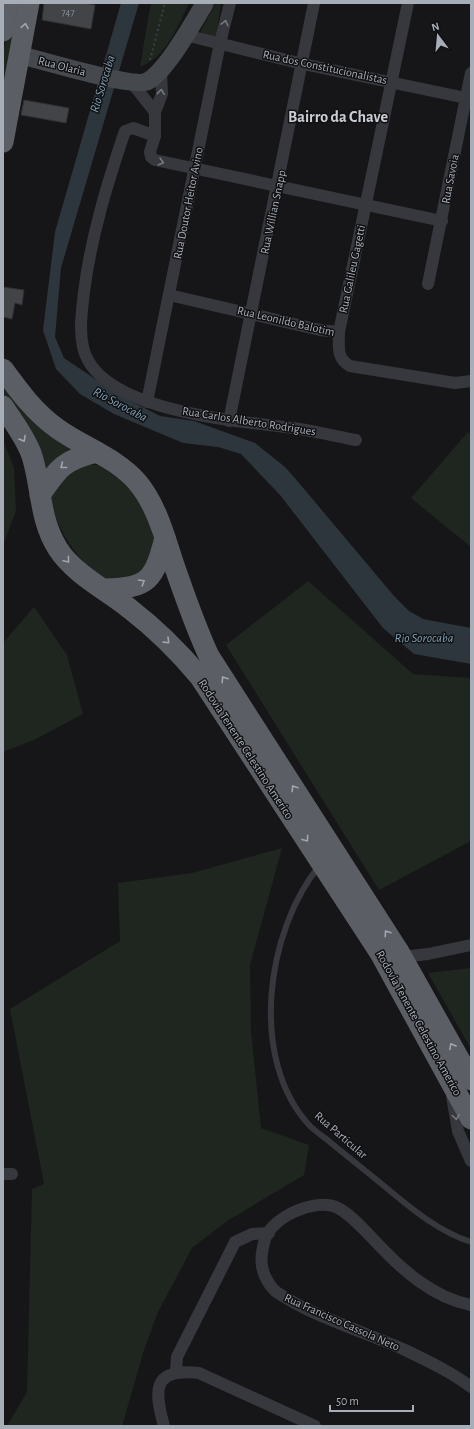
<svg xmlns="http://www.w3.org/2000/svg" width="474" height="1429" viewBox="0 0 474 1429" font-family="'Alegreya Sans',sans-serif">
<style>
.green{fill:#1e261f}
.water{fill:#2c363c}
.building{fill:#424448;stroke:#303034}
.lines{fill:none;stroke-linecap:round;stroke-linejoin:round}
.path{stroke:#3d4044;stroke-width:2;stroke-dasharray:2 3;stroke-linecap:butt}
.service{stroke:#37383d;stroke-width:6}
.minor{stroke:#37383d;stroke-width:12}
.secondary{stroke:#45484d;stroke-width:18}
.trunk{stroke:#5b5e65;stroke-width:21}
.oneway{stroke:#757981}
.oneway2{stroke:#a0a6b0}
.labels{text-anchor:middle;dominant-baseline:central;stroke-width:3;stroke-linejoin:round;paint-order:stroke}
.number-label{font-size:10px;fill:#8e949c}
.street-label{font-size:12px;fill:#a8aeb8;stroke:#111113}
.water-label{font-size:13px;font-style:italic;fill:#7f9eb3;stroke:#111113}
.district-label{font-size:16px;font-weight:bold;fill:#c9cdd4;stroke:#111113}
</style>
<rect width="100%" height="100%" fill="#161618"/>
<!-- green -->
<g class="green">
<polygon points="13,3 22,3 3,110 3,53"/>
<path d="M152 3H189C177 28 167 56 140 67L150 7Z"/>
<polygon points="216,3 221,3 216,39 199,34"/>
<polygon points="3,379 80,452 45,472 24,420 3,393"/>
<polygon points="468,432 471,435 471,547 411,498"/>
<polygon points="3,440 14,468 16,511 3,545"/>
<path d="M82 465H98L119 478 141 500 157 540 152 567 116 583C108 579 98 576 92 570 74 556 36 500 58 479 64 473 75 469 82 465Z"/>
<polygon points="308,581 413,674 471,678 471,841 379,890 226,645"/>
<polygon points="34,607 67,655 83,714 34,740 3,752 3,643"/>
<polygon points="282,848 250,965 251,1031 261,1128 309,1145 304,1175 227,1221 192,1248 158,1312 144,1350 122,1426 7,1426 27,1392 32,1189 44,1184 10,1009 120,941 118,883 192,873"/>
<polygon points="471,968 471,1049 428,973"/>
</g>
<!-- water -->
<polygon class="water" points="121,3 139,3 61,268 55,337 64,358 119,395 160,416 194,421 255,443 285,467 294,477 394,596 409,611 423,619 471,628 471,664 414,654 383,628 280,495 241,454 218,447 183,443 114,414 80,394 56,369 43,330 55,232"/>
<!-- building -->
<g class="building">
<polygon points="44,3 84,3 95,5 91,29 42,20"/>
<polygon points="24,100 69,108 66,123 21,115"/>
<polygon points="3,287 24,290 22,305 15,303 12,319 3,317"/>
</g>
<g class="lines">
<!-- path -->
<polyline class="path" points="150,60 165,3"/>
<!-- service -->
<path class="service" d="M320 865C266 930 248 1060 310 1126 316 1132 324 1137 331 1143 347 1156 362 1168 378 1181 406 1204 436 1231 471 1242"/>
<!-- minor -->
<g class="minor">
<path d="M408 3 339 332C339 346 336 358 350 366L455 383 471 381"/>
<polyline points="185,35 303,64 466,98"/>
<polyline points="161,71 162,94 155,112 155,136 150,152 151,157 155,160 442,221"/>
<polyline points="132,83 155,112"/>
<path d="M155 136 133 128 125 131C107 184 91 237 84 292 82 310 79 329 83 347 97 412 240 421 293 428 314 431 335 436 356 440"/>
<polyline points="428,284 471,73"/>
<polyline points="169,295 320,330 339,332"/>
<polyline points="147,402 220,43 230,3"/>
<polyline points="229,421 314,3"/>
<polyline points="402,957 428,954 471,945"/>
<polyline points="452,1096 458,1131 471,1161"/>
<polyline points="3,1174 12,1174"/>
<path d="M471 1305C433 1298 401 1269 375 1241 364 1230 351 1214 336 1207 315 1198 272 1217 265 1239 261 1253 259 1267 267 1280 269 1284 274 1291 278 1293 314 1317 365 1332 405 1350 428 1361 451 1372 471 1387"/>
<polyline points="176,1372 177,1357 235,1242 252,1234 269,1233"/>
<path d="M164 1426C154 1390 152 1368 199 1373L315 1426"/>
</g>
<!-- secondary -->
<path class="secondary" d="M20 55C41 60 135 89 148 81 167 70 193 23 205 3"/>
<!-- trunk -->
<g class="trunk">
<polyline points="3,31 8,3"/>
<polyline points="3,142 29,3"/>
<path d="M3 369C19 391 35 413 58 429 83 447 117 458 138 483 157 506 165 538 174 565 185 596 195 626 209 656L399 952 471 1080"/>
<path d="M3 406C13 422 26 438 32 456 42 488 39 519 58 549 74 574 108 591 130 609 156 629 179 652 200 677L380 953 471 1119"/>
<path d="M40 495C59 467 64 460 97 452"/>
<path d="M105 589C149 588 154 580 165 538"/>
</g>
</g>
<!-- one-way arrows -->
<defs><path id="oneway-chevron" d="M-2-3.5L2.5 0L-2 3.5" fill="none" stroke-width="1.6" stroke-linecap="round" stroke-linejoin="round"/></defs>
<g class="oneway">
<use href="#oneway-chevron" transform="translate(225 23) rotate(-76)"/>
<use href="#oneway-chevron" transform="translate(161 92) rotate(-84)"/>
<use href="#oneway-chevron" transform="translate(161 162) rotate(15)"/>
<use href="#oneway-chevron" transform="translate(456 1117) rotate(82)"/>
</g>
<g class="oneway2">
<use href="#oneway-chevron" transform="translate(25 26) rotate(-80)"/>
<use href="#oneway-chevron" transform="translate(23 439) rotate(60)"/>
<use href="#oneway-chevron" transform="translate(63 466) rotate(142)"/>
<use href="#oneway-chevron" transform="translate(67 560) rotate(50)"/>
<use href="#oneway-chevron" transform="translate(142 582) rotate(-31)"/>
<use href="#oneway-chevron" transform="translate(167 641) rotate(44)"/>
<use href="#oneway-chevron" transform="translate(224 679) rotate(-123)"/>
<use href="#oneway-chevron" transform="translate(294 788) rotate(-123)"/>
<use href="#oneway-chevron" transform="translate(306 839) rotate(54)"/>
<use href="#oneway-chevron" transform="translate(387 933) rotate(-123)"/>
<use href="#oneway-chevron" transform="translate(452 1046) rotate(-119)"/>
</g>
<g class="labels">
<!-- number labels -->
<g class="number-label">
<text x="68" y="13">747</text>
</g>
<!-- street labels -->
<g class="street-label">
<text transform="translate(62 66) rotate(14)">Rua Olaria</text>
<text transform="translate(325 67) rotate(12)">Rua dos Constitucionalistas</text>
<text transform="translate(450 179) rotate(-79)">Rua Savoia</text>
<text transform="translate(188 203) rotate(-79)">Rua Doutor Heitor Avino</text>
<text transform="translate(273 212) rotate(-78)">Rua Willian Snapp</text>
<text transform="translate(352 269) rotate(-78)">Rua Galileu Gagetti</text>
<text transform="translate(286 321) rotate(13)">Rua Leonildo Balotim</text>
<text transform="translate(249 421) rotate(9)">Rua Carlos Alberto Rodrigues</text>
<text transform="translate(246 749) rotate(57)">Rodovia Tenente Celestino Americo</text>
<text transform="translate(419 1023) rotate(61)">Rodovia Tenente Celestino Americo</text>
<text transform="translate(341 1135) rotate(41)">Rua Particular</text>
<text transform="translate(342 1322) rotate(24)">Rua Francisco Cassola Neto</text>
</g>
<!-- water labels -->
<g class="water-label">
<text transform="translate(103 84) rotate(-73)">Rio Sorocaba</text>
<text transform="translate(120 405) rotate(28)">Rio Sorocaba</text>
<text x="424" y="638">Rio Sorocaba</text>
</g>
<!-- district labels -->
<g class="district-label">
<text x="338" y="117">Bairro da Chave</text>
</g>
</g>
<!-- border -->
<rect width="474" height="1429" fill="none" stroke="#a8aeb8" stroke-width="8"/>
<!-- north arrow -->
<g transform="translate(438 36) rotate(344)" stroke="#111113" stroke-width="3" paint-order="stroke">
<path d="M0-3L7 15L0 10L-7 15Z" fill="#a8aeb8"/>
<text y="-6" font-size="11" font-weight="bold" text-anchor="middle" fill="#a8aeb8">N</text>
</g>
<!-- scale -->
<path d="M330 1405v6h83v-6" fill="none" stroke="#a8aeb8" stroke-width="2"/>
<text x="336" y="1405" font-size="12" fill="#a8aeb8" stroke="#111113" stroke-width="3" paint-order="stroke">50 m</text>
</svg>
